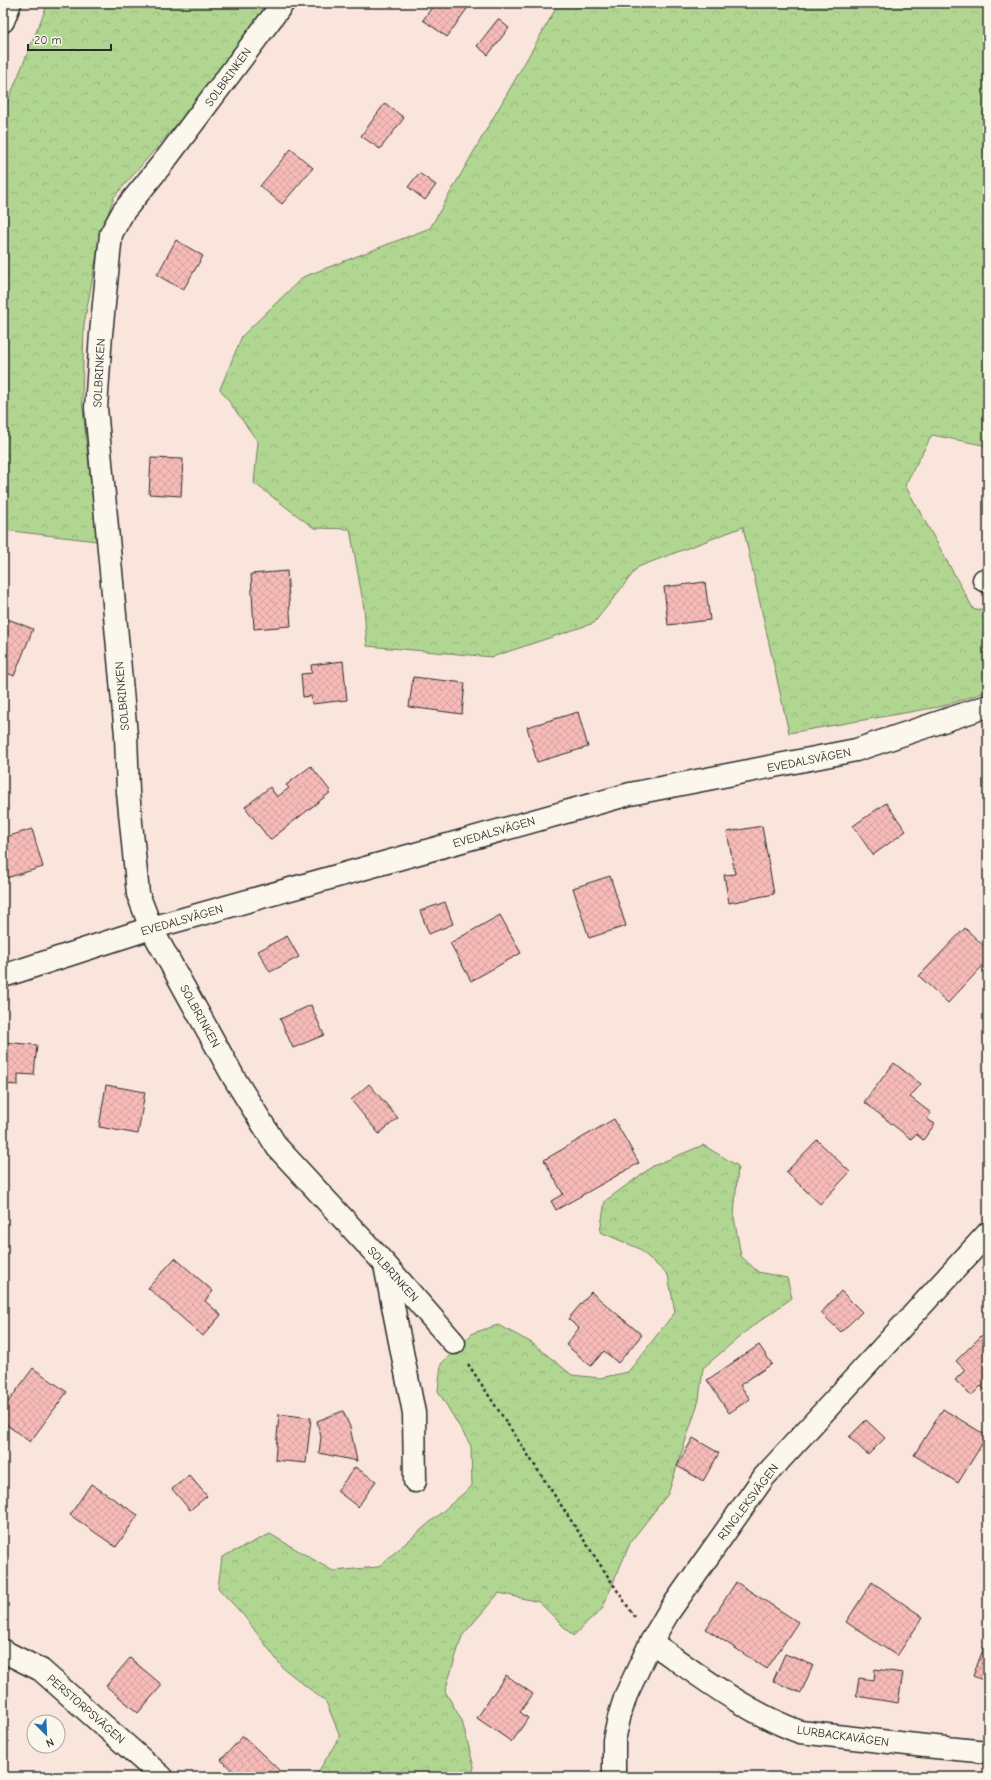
<svg xmlns="http://www.w3.org/2000/svg" width="991" height="1780" viewBox="0 0 991 1780" font-family="'Comic Neue',sans-serif">
<style>
.forest{fill:url(#forest-crowns);stroke:#6e805e}
.building{fill:url(#building-cross-hatch);stroke:#2b2b2b}
.lines{fill:none;stroke-linecap:round;stroke-linejoin:round}
.minor-casing{stroke:#2b2b2b;stroke-width:25}
.highway-casing{stroke:#2b2b2b;stroke-width:25}
.path{stroke:#2b2b2b;stroke-width:2.5;stroke-dasharray:3 3;stroke-linecap:butt}
.minor{stroke:#fbf7ec;stroke-width:22}
.highway{stroke:#fbf7ec;stroke-width:22}
.labels{text-anchor:middle;dominant-baseline:central;stroke-width:3;stroke-linejoin:round;paint-order:stroke}
.street-label{font-size:12px;fill:#2b2b2b;stroke:#fbf7ec}
</style>
<defs>
<pattern id="forest-crowns" width="20" height="18" patternUnits="userSpaceOnUse"><rect width="20" height="18" fill="#b1d691"/><path d="M2 6a3 3 0 1 1 6 0M12 15a3 3 0 1 1 6 0" fill="none" stroke="#98b87d"/></pattern>
<pattern id="building-cross-hatch" width="8" height="8" patternUnits="userSpaceOnUse"><rect width="8" height="8" fill="#f7bbb8"/><path d="M0 0l8 8M0 8l8-8" fill="none" stroke="#d4a19e"/></pattern>
</defs>
<rect width="100%" height="100%" fill="#fae5dc"/>
<filter id="ink" filterUnits="userSpaceOnUse"><feTurbulence type="fractalNoise" baseFrequency=".025" numOctaves="2"/><feDisplacementMap in="SourceGraphic" scale="8" xChannelSelector="R" yChannelSelector="G"/><feConvolveMatrix kernelMatrix="1 2 1 2 8 2 1 2 1" color-interpolation-filters="sRGB"/></filter>
<g filter="url(#ink)">
<!-- forest -->
<g class="forest">
<polygon points="48,3 271,3 183,117 114,197 101,233 84,324 82,400 97,541 3,530 3,113"/>
<polygon points="559,3 988,3 988,446 932,435 905,485 974,610 988,608 988,691 944,706 789,733 743,527 638,567 594,623 492,657 367,646 364,608 350,529 314,528 254,483 258,442 220,389 242,336 303,277 430,228"/>
<polygon points="703,1145 738,1166 734,1217 741,1256 758,1272 787,1278 792,1298 750,1328 703,1368 699,1400 668,1494 631,1541 602,1609 573,1636 539,1602 499,1593 462,1636 445,1691 462,1721 474,1767 471,1777 315,1777 340,1736 326,1702 283,1668 244,1616 218,1588 222,1557 270,1534 333,1571 378,1567 472,1486 471,1446 438,1391 441,1364 473,1333 498,1325 532,1343 572,1375 600,1378 628,1372 675,1312 668,1275 638,1248 600,1232 605,1201 653,1166"/>
</g>
<!-- building -->
<g class="building">
<polygon points="435,3 471,3 447,37 423,20"/>
<polygon points="498,19 509,28 488,55 477,46"/>
<polygon points="385,103 404,118 380,149 361,136"/>
<polygon points="291,149 313,168 282,204 260,186"/>
<polygon points="419,173 436,185 425,200 408,187"/>
<polygon points="176,240 203,256 183,290 157,275"/>
<polygon points="151,458 183,459 181,496 149,494"/>
<polygon points="287,571 291,626 254,629 251,574"/>
<polygon points="705,582 710,620 668,625 664,587"/>
<polygon points="3,617 33,629 14,676 3,671"/>
<polygon points="343,661 347,700 312,704 311,696 303,697 301,674 312,673 311,665"/>
<polygon points="413,677 465,683 462,714 409,707"/>
<polygon points="578,712 588,747 537,762 527,727"/>
<polygon points="311,766 331,792 270,840 245,807 270,787 277,797 289,788 286,785"/>
<polygon points="886,803 906,831 873,855 853,826"/>
<polygon points="762,826 774,894 729,903 724,875 735,874 727,832"/>
<polygon points="32,829 43,867 3,879 3,838"/>
<polygon points="610,876 626,926 589,938 573,888"/>
<polygon points="445,902 453,924 429,934 420,911"/>
<polygon points="500,915 521,953 471,981 450,943"/>
<polygon points="965,928 988,950 988,960 948,1003 919,976"/>
<polygon points="287,936 299,957 270,972 258,951"/>
<polygon points="311,1005 324,1035 293,1048 280,1019"/>
<polygon points="3,1042 37,1045 34,1075 18,1074 18,1085 3,1084"/>
<polygon points="894,1063 921,1084 910,1097 931,1113 927,1119 935,1124 923,1140 916,1134 911,1139 864,1102"/>
<polygon points="369,1084 398,1118 379,1134 351,1100"/>
<polygon points="106,1085 145,1092 138,1134 99,1127"/>
<polygon points="614,1119 639,1163 556,1210 551,1201 563,1194 544,1160"/>
<polygon points="817,1140 850,1172 820,1204 786,1172"/>
<polygon points="175,1258 213,1291 205,1301 221,1315 203,1336 148,1288"/>
<polygon points="841,1291 862,1312 841,1332 821,1313"/>
<polygon points="591,1292 642,1335 618,1363 604,1351 591,1366 566,1345 579,1328 568,1319"/>
<polygon points="988,1329 988,1393 981,1386 971,1396 955,1380 965,1370 956,1361"/>
<polygon points="759,1345 772,1364 740,1385 750,1399 729,1413 707,1380"/>
<polygon points="33,1368 67,1392 30,1442 3,1422 3,1409"/>
<polygon points="943,1409 987,1436 958,1483 914,1455"/>
<polygon points="343,1411 350,1427 357,1461 319,1453 321,1437 317,1421"/>
<polygon points="279,1414 311,1418 306,1463 275,1460"/>
<polygon points="866,1420 885,1438 868,1455 849,1437"/>
<polygon points="693,1438 719,1453 703,1481 677,1466"/>
<polygon points="355,1467 376,1481 358,1507 337,1491"/>
<polygon points="189,1475 207,1496 190,1510 172,1489"/>
<polygon points="91,1484 138,1515 116,1547 70,1515"/>
<polygon points="736,1582 798,1622 767,1669 706,1629"/>
<polygon points="872,1582 923,1617 897,1656 846,1622"/>
<polygon points="984,1647 988,1648 988,1682 973,1676"/>
<polygon points="785,1654 813,1665 801,1693 773,1681"/>
<polygon points="130,1658 162,1685 138,1713 106,1686"/>
<polygon points="875,1669 903,1673 898,1703 856,1696 859,1678 874,1680"/>
<polygon points="506,1675 533,1694 520,1712 528,1718 512,1742 477,1718"/>
<polygon points="243,1736 280,1771 274,1777 239,1777 221,1760"/>
</g>
<g class="lines">
<!-- minor casing -->
<g class="minor-casing">
<g id="minor">
<polyline points="283,3 166,159 123,212 111,234 101,334 96,408 126,735 128,792 138,894 151,928 234,1078 277,1147 385,1264 454,1343"/>
<polyline points="984,580 988,581"/>
<polyline points="3,976 151,928 630,794 856,750 988,706"/>
<polyline points="385,1265 414,1413 415,1481"/>
<path d="M651 1642C699 1675 745 1712 800 1732L925 1746 988 1752"/>
<polyline points="3,1651 41,1670 162,1777"/>
<polyline points="614,1777 614,1740 620,1714 626,1695 651,1642 668,1613 764,1477 988,1233"/>
</g>
</g>
<!-- highway casing -->
<g class="highway-casing">
<polyline id="highway" points="3,21 10,3"/>
</g>
<!-- path -->
<polyline class="path" points="468,1364 636,1619"/>
<!-- minor -->
<use href="#minor" class="minor"/>
<!-- highway -->
<use href="#highway" class="highway"/>
</g>
</g>
<g class="labels">
<!-- street labels -->
<g class="street-label">
<text transform="translate(228 77) rotate(-54)">SOLBRINKEN</text>
<text transform="translate(99 373) rotate(-87)">SOLBRINKEN</text>
<text transform="translate(122 696) rotate(-95)">SOLBRINKEN</text>
<text transform="translate(809 760) rotate(-11)">EVEDALSVÄGEN</text>
<text transform="translate(494 832) rotate(-16)">EVEDALSVÄGEN</text>
<text transform="translate(182 920) rotate(-16)">EVEDALSVÄGEN</text>
<text transform="translate(200 1016) rotate(61)">SOLBRINKEN</text>
<text transform="translate(393 1274) rotate(48)">SOLBRINKEN</text>
<text transform="translate(748 1502) rotate(-53)">RINGLEKSVÄGEN</text>
<text transform="translate(86 1709) rotate(41)">PERSTORPSVÄGEN</text>
<text transform="translate(843 1736) rotate(8)">LURBACKAVÄGEN</text>
</g>
</g>
<!-- margin -->
<rect width="991" height="1780" fill="none" stroke="#fbf7ec" stroke-width="16"/>
<rect x="8" y="8" width="975" height="1764" fill="none" stroke="#2b2b2b" stroke-width="1.5" filter="url(#ink)"/>
<!-- north arrow -->
<g transform="translate(46 1734) rotate(156)"><circle r="19" fill="#fbf7ec" stroke="#a8a59f"/>
<path d="M0-3L7 15L0 10L-7 15Z" fill="#1f6fb2"/>
<text y="-6" font-size="11" font-weight="bold" text-anchor="middle" fill="#2b2b2b">N</text>
</g>
<!-- scale -->
<path d="M28 44v6h83v-6" fill="none" stroke="#2b2b2b" stroke-width="2"/>
<text x="34" y="44" font-size="12" fill="#2b2b2b" stroke="#fbf7ec" stroke-width="3" paint-order="stroke">20 m</text>
</svg>
